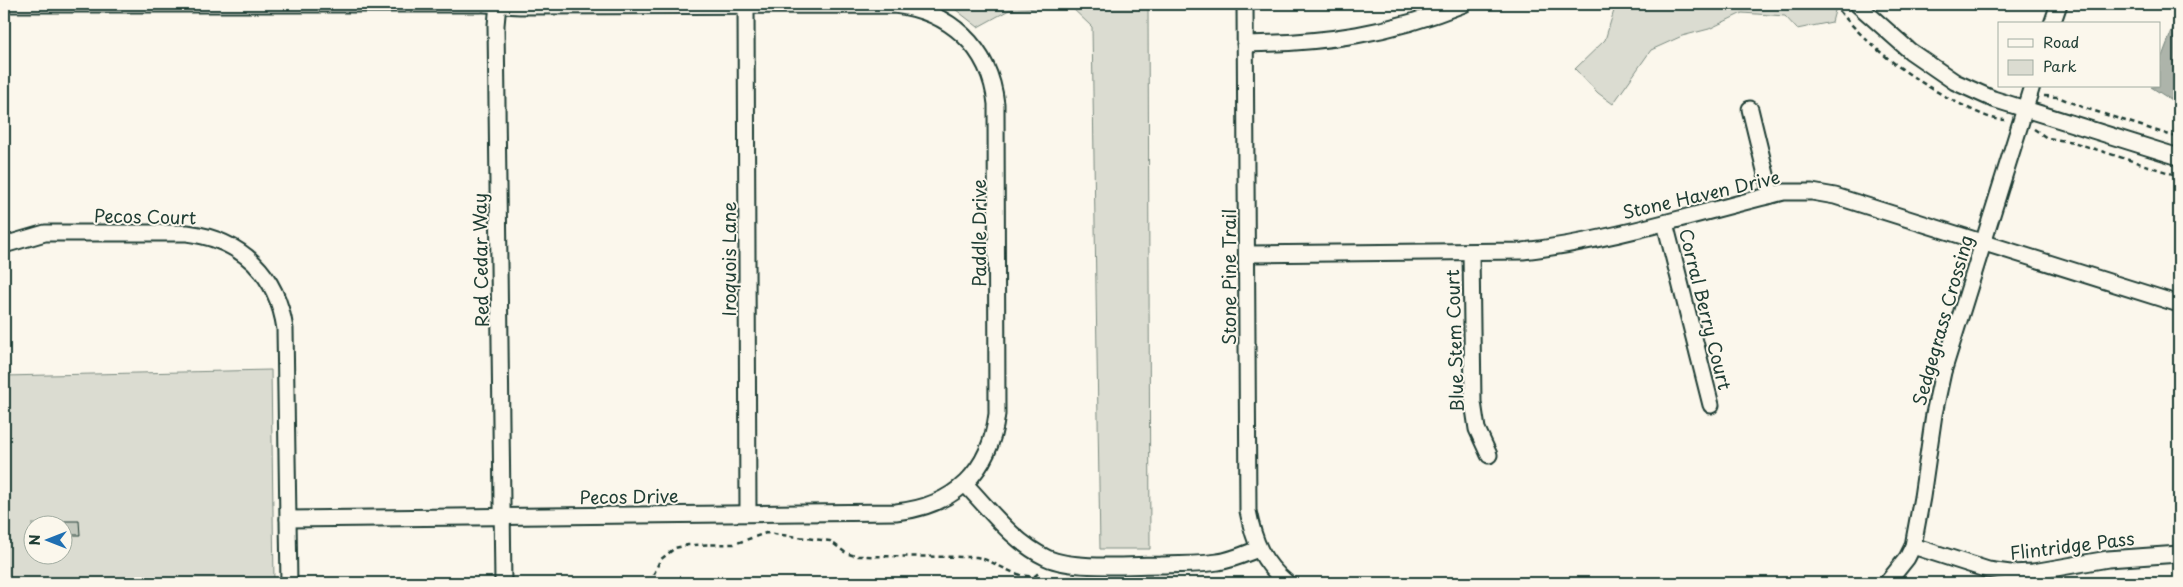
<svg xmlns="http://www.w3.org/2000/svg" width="2183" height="587" viewBox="0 0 2183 587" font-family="'Playpen Sans',sans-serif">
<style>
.green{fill:#dbdcd1;stroke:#7d8c82;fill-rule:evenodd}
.water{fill:#adb4aa;stroke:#74847b}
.building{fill:#c4c9be;stroke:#1f3d34}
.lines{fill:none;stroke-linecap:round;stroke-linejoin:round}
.minor-casing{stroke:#1f3d34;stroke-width:19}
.path{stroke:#1f3d34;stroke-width:2.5;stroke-dasharray:5 4;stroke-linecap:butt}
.minor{stroke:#fbf7ec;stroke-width:15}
.labels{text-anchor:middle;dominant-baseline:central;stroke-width:4;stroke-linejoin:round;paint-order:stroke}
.street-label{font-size:18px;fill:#1f3d34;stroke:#fbf7ec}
</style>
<rect width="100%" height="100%" fill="#fbf7ec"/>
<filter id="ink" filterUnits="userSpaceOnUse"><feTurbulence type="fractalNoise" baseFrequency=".02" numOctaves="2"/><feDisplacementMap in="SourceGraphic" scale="10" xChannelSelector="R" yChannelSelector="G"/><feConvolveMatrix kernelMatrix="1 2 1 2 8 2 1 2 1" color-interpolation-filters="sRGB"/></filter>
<g filter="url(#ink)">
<!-- green -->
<g class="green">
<polygon points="952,4 1148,4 1150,549 1100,549 1092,27 1069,5 1009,10 978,27 951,6"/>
<polygon points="1616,4 1834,4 1836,7 1832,22 1797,29 1785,16 1742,13 1709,29 1682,36 1651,50 1613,104 1598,93 1575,69 1605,40"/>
<path d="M271 370 274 583H4V376ZM32 524H62V554H32Z"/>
</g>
<!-- water -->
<g class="water">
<polygon points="2178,15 2179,17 2179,105 2151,87 2159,86 2159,64"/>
<polygon points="846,579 854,583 743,583 751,583"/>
</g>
<!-- building -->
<polygon class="building" points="62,521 79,521 80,535 63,535"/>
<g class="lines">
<!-- minor casing -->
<g class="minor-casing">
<g id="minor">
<polyline points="4,4 481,4"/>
<polyline points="498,4 496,25 503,583"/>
<path d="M1245 4 1248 511C1254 542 1262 562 1287 583"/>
<polyline points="1857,4 1910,51 1955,82 1993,99 2179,157"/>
<polyline points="746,5 748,513"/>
<polyline points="2052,24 2059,4"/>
<path d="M1245 44C1326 43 1389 34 1464 4"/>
<polyline points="1750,109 1771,195"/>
<polyline points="1665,223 1711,405"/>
<path d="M4 245 45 233H187C242 240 277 274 285 329L289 583"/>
<polyline points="1471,253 1473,402 1477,429 1489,455"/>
<path d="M1247 254 1523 251C1611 241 1697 213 1784 192H1812L1835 196 2179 304"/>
<path d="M965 484C990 510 1013 542 1047 558 1074 570 1130 565 1161 565 1180 564 1200 565 1218 562 1232 560 1245 554 1258 549"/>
<path d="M288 519 896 512C954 506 990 472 997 414L996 104C990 47 949 11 894 5L520 6 485 4"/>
<polyline points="1913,546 1988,570 2010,573 2033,572 2108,559 2179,554"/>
<polyline points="1887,583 1907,558 1913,546 1922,497 1934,414 1943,372 2032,86"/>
</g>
</g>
<!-- path -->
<g class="path">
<path d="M1834 4C1868 48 1916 83 1966 107 1979 113 1991 120 2005 120"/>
<polyline points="2044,96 2058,97 2082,107 2179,138"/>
<polyline points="2034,129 2047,138 2073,142 2179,176"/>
<path d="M650 583 660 560 675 548 688 545 734 544 766 533 830 541 846 553 855 556 976 557C997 561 1012 578 1035 576L1041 571"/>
</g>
<!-- minor -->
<use href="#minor" class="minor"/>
</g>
</g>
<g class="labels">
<!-- street labels -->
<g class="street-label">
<text transform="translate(1701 194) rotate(-13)">Stone Haven Drive</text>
<text transform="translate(145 216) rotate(1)">Pecos Court</text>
<text transform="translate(978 233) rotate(-90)">Paddle Drive</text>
<text transform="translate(728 259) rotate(-90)">Iroquois Lane</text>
<text transform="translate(480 260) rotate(-91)">Red Cedar Way</text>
<text transform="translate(1228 277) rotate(-90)">Stone Pine Trail</text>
<text transform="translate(1706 309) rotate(76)">Corral Berry Court</text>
<text transform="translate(1942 320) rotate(-74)">Sedgegrass Crossing</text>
<text transform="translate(1454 341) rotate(-92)">Blue Stem Court</text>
<text transform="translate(629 496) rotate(-1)">Pecos Drive</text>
<text transform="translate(2072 545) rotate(-7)">Flintridge Pass</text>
</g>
</g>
<!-- margin -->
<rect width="2183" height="587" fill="none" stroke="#fbf7ec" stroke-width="20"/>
<rect x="10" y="10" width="2163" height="567" fill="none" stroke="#1f3d34" stroke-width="2" filter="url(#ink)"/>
<!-- legend -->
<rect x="1998" y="22" width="162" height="65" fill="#fbf7ec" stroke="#a3ada2"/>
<rect x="2008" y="39" width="25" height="8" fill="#fbf7ec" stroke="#a3ada2"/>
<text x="2043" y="48" font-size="15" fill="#1f3d34">Road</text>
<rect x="2008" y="60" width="25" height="15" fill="#dbdcd1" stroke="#a3ada2"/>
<text x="2043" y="72" font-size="15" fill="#1f3d34">Park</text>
<!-- north arrow -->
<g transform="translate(48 540) rotate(270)"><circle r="24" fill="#fbf7ec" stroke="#a3ada2"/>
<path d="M0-4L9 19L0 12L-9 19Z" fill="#1f6fb2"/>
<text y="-8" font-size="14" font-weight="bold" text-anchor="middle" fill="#1f3d34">N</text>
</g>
</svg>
